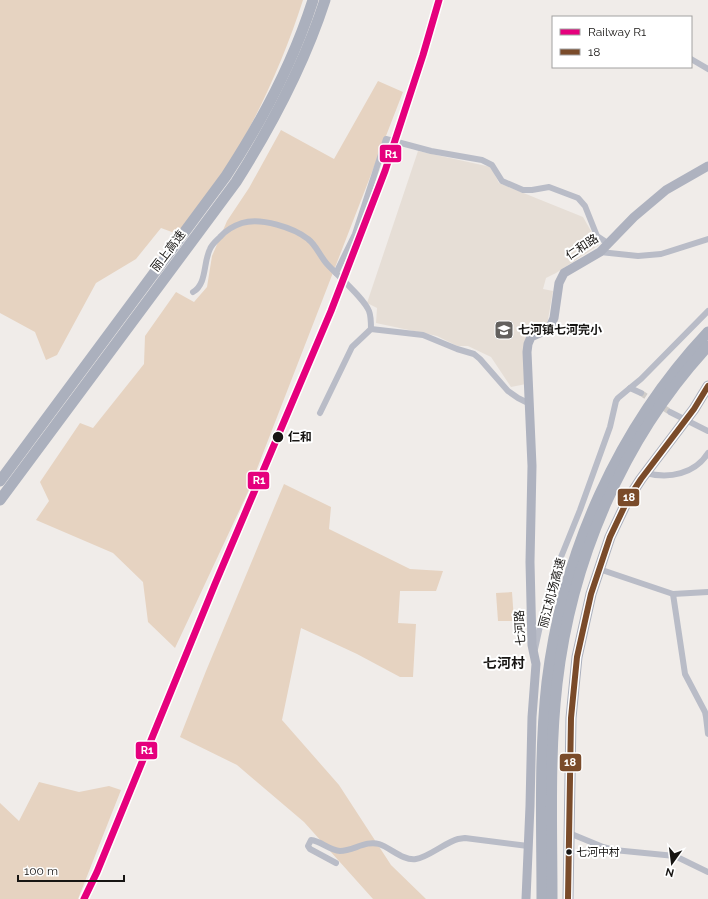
<svg xmlns="http://www.w3.org/2000/svg" width="708" height="899" viewBox="0 0 708 899" font-family="Raleway,'Noto Sans SC',sans-serif">
<style>
.built{fill:#e6ded6}
.green{fill:#e6d3c1}
.lines{fill:none;stroke-linecap:round;stroke-linejoin:round}
.street-tunnel{stroke:#cfccc9;stroke-width:6;stroke-dasharray:6 3;stroke-linecap:butt}
.street{stroke:#b9bcc7;stroke-width:6}
.secondary{stroke:#aeb2bf;stroke-width:9}
.highway{stroke:#abb0bd;stroke-width:11}
.bus-1-casing{stroke:#fff;stroke-width:9}
.bus-1{stroke:#7a4b2a;stroke-width:6}
.rail-1-casing{stroke:#fff;stroke-width:10}
.rail-1{stroke:#e5007d;stroke-width:7}
.stop-dot{fill:#171513;stroke:#fff;stroke-width:1.5}
.labels{text-anchor:middle;dominant-baseline:central;stroke-width:4;stroke-linejoin:round;paint-order:stroke}
.bus-label{font-size:11px;fill:#171513;stroke:#fff;text-anchor:start}
.street-label{font-size:12px;fill:#171513;stroke:#fff}
.poi-label{font-size:12px;font-weight:bold;fill:#171513;stroke:#fff;text-anchor:start}
.stop-label{font-size:12px;font-weight:bold;fill:#171513;stroke:#fff;text-anchor:start}
.quarter-label{font-size:14px;font-weight:bold;fill:#171513;stroke:#fff}
.line-badge{stroke:#fff;stroke-width:1.5}
.badge-label{font-size:11px;text-anchor:middle;font-weight:bold;fill:#fff}
</style>
<rect width="100%" height="100%" fill="#f0ece9"/>
<!-- built -->
<polygon class="built" points="418,151 491,167 499,183 583,217 599,245 556,273 546,278 543,289 553,291 547,325 528,334 526,384 511,387 491,357 468,346 457,346 437,336 376,323 377,308 367,303"/>
<!-- green -->
<g class="green">
<path d="M0 0H303C284 59 258 117 226 169 212 192 195 213 180 235L161 228 136 259 96 283 57 355 46 360 35 332 0 313Z"/>
<polygon points="378,81 403,92 248,492 175,648 148,622 143,582 113,553 36,520 49,501 40,482 80,423 93,428 144,364 145,336 176,292 194,302 207,287 212,256 227,221 249,188 281,130 334,159"/>
<polygon points="284,484 331,507 329,529 410,569 443,571 436,591 400,591 398,623 416,624 413,677 400,677 357,654 301,628 282,720 339,785 391,865 426,899 373,899 304,822 237,765 180,737 206,671"/>
<polygon points="512,592 514,621 498,621 496,593"/>
<polygon points="39,782 79,792 109,786 121,790 78,899 0,899 0,803 19,821"/>
</g>
<g class="lines">
<!-- street-tunnel -->
<polyline class="street-tunnel" points="641,393 670,412"/>
<!-- street -->
<g class="street">
<polyline points="691,59 708,69"/>
<polyline points="600,252 638,256 661,254 708,239"/>
<polyline points="336,273 355,234 386,139 431,151 482,160 492,165 502,181 523,190 532,190 549,187 578,198 585,206 597,236 609,244"/>
<path d="M193 292C207 284 203 263 210 249 212 244 216 241 220 237 226 230 233 226 242 223 261 217 294 228 308 239 316 245 320 256 327 264 337 275 364 298 369 311 371 316 371 323 371 329"/>
<polyline points="630,388 641,393"/>
<polyline points="670,412 708,431"/>
<polyline points="320,413 352,347 371,329 423,335 457,349 474,354 480,359 508,391 518,398 530,404"/>
<path d="M646 473C669 479 695 474 708 453"/>
<polyline points="599,569 673,594 708,592"/>
<polyline points="673,594 685,674 705,712 706,717 708,734"/>
<polyline points="535,649 542,617 551,587 561,557 580,510 610,427 616,401 618,398 630,388 641,379 708,311"/>
<polyline points="569,833 603,847 614,850 675,856 708,872"/>
<path d="M336 863 310 849 308 846 311 840C321 841 329 850 340 851 353 851 366 840 379 844 391 848 403 861 416 859 427 858 446 842 458 839L465 838 528 846"/>
</g>
<!-- secondary -->
<polyline class="secondary" points="526,899 530,806 532,717 536,664 532,645 530,562 532,466 527,352 528,344 531,337 547,330 551,325 554,318 559,283 564,273 600,252 634,217 666,190 708,166"/>
<!-- highway -->
<g class="highway">
<path d="M0 481 226 176C262 121 293 63 313 0"/>
<path d="M0 500 236 182C272 125 304 65 325 0"/>
<path d="M542 899C542 827 539 754 547 682 563 552 618 428 708 332"/>
<path d="M552 899C552 828 549 755 557 684 571 561 623 438 708 346"/>
<polyline points="568,899 571,718 577,657 591,594 610,537 628,499 641,479 694,409 708,386"/>
</g>
<!-- bus-1 casing -->
<g class="bus-1-casing">
<polyline id="bus-1" points="568,899 571,718 577,657 591,594 610,537 628,499 641,479 694,409 708,386"/>
</g>
<!-- bus-1 -->
<use href="#bus-1" class="bus-1"/>
<!-- rail-1 casing -->
<g class="rail-1-casing">
<polyline id="rail-1" points="84,899 97,872 215,584 331,311 385,171 423,55 439,0"/>
</g>
<!-- rail-1 -->
<use href="#rail-1" class="rail-1"/>
</g>
<!-- icons -->
<defs>
<g id="school-square" transform="scale(1)"><rect x="-9" y="-9" width="18" height="18" rx="4" fill="#63605e" stroke="#fff"/><path d="M0-5L7-2L0 1L-7-2ZM-4 1L0 2.5L4 1V4Q0 6-4 4Z" fill="#fff"/></g>
</defs>
<g fill-rule="evenodd">
<use href="#school-square" x="504" y="330"/>
</g>
<!-- markers -->
<g class="stop-dot">
<circle cx="278" cy="437" r="6"/>
<circle cx="569" cy="852" r="3.5"/>
</g>
<g class="labels">
<!-- bus labels -->
<g class="bus-label">
<text x="576" y="852">七河中村</text>
</g>
<!-- street labels -->
<g class="street-label">
<text transform="translate(582 247) rotate(-33)">仁和路</text>
<text transform="translate(168 251) rotate(-53)">丽上高速</text>
<text transform="translate(552 593) rotate(-75)">丽江机场高速</text>
<text transform="translate(520 628) rotate(-93)">七河路</text>
</g>
<!-- poi labels -->
<g class="poi-label">
<text x="518" y="330">七河镇七河完小</text>
</g>
<!-- stop labels -->
<g class="stop-label">
<text x="288" y="437">仁和</text>
</g>
<!-- quarter labels -->
<g class="quarter-label">
<text x="504" y="663">七河村</text>
</g>
</g>
<g class="line-badge">
<rect x="379" y="144" width="23" height="19" rx="4" fill="#e5007d"/>
<rect x="247" y="471" width="23" height="19" rx="4" fill="#e5007d"/>
<rect x="617" y="488" width="23" height="19" rx="4" fill="#7a4b2a"/>
<rect x="135" y="741" width="23" height="19" rx="4" fill="#e5007d"/>
<rect x="559" y="753" width="23" height="19" rx="4" fill="#7a4b2a"/>
</g>
<g class="badge-label">
<text x="391" y="158">R1</text>
<text x="259" y="484">R1</text>
<text x="629" y="501">18</text>
<text x="147" y="754">R1</text>
<text x="570" y="766">18</text>
</g>
<!-- legend -->
<rect x="552" y="16" width="140" height="52" fill="#ffffff" stroke="#a2a1a1"/>
<rect x="560" y="29" width="20" height="6" fill="#e5007d" stroke="#a2a1a1"/>
<text x="588" y="36" font-size="12" fill="#171513">Railway R1</text>
<rect x="560" y="49" width="20" height="6" fill="#7a4b2a" stroke="#a2a1a1"/>
<text x="588" y="56" font-size="12" fill="#171513">18</text>
<!-- north arrow -->
<g transform="translate(672 863) rotate(194)" stroke="#ffffff" stroke-width="3" paint-order="stroke">
<path d="M0-3L7 15L0 10L-7 15Z" fill="#171513"/>
<text y="-6" font-size="11" font-weight="bold" text-anchor="middle" fill="#171513">N</text>
</g>
<!-- scale -->
<path d="M18 875v6h106v-6" fill="none" stroke="#171513" stroke-width="2"/>
<text x="24" y="875" font-size="12" fill="#171513" stroke="#ffffff" stroke-width="3" paint-order="stroke">100 m</text>
</svg>
